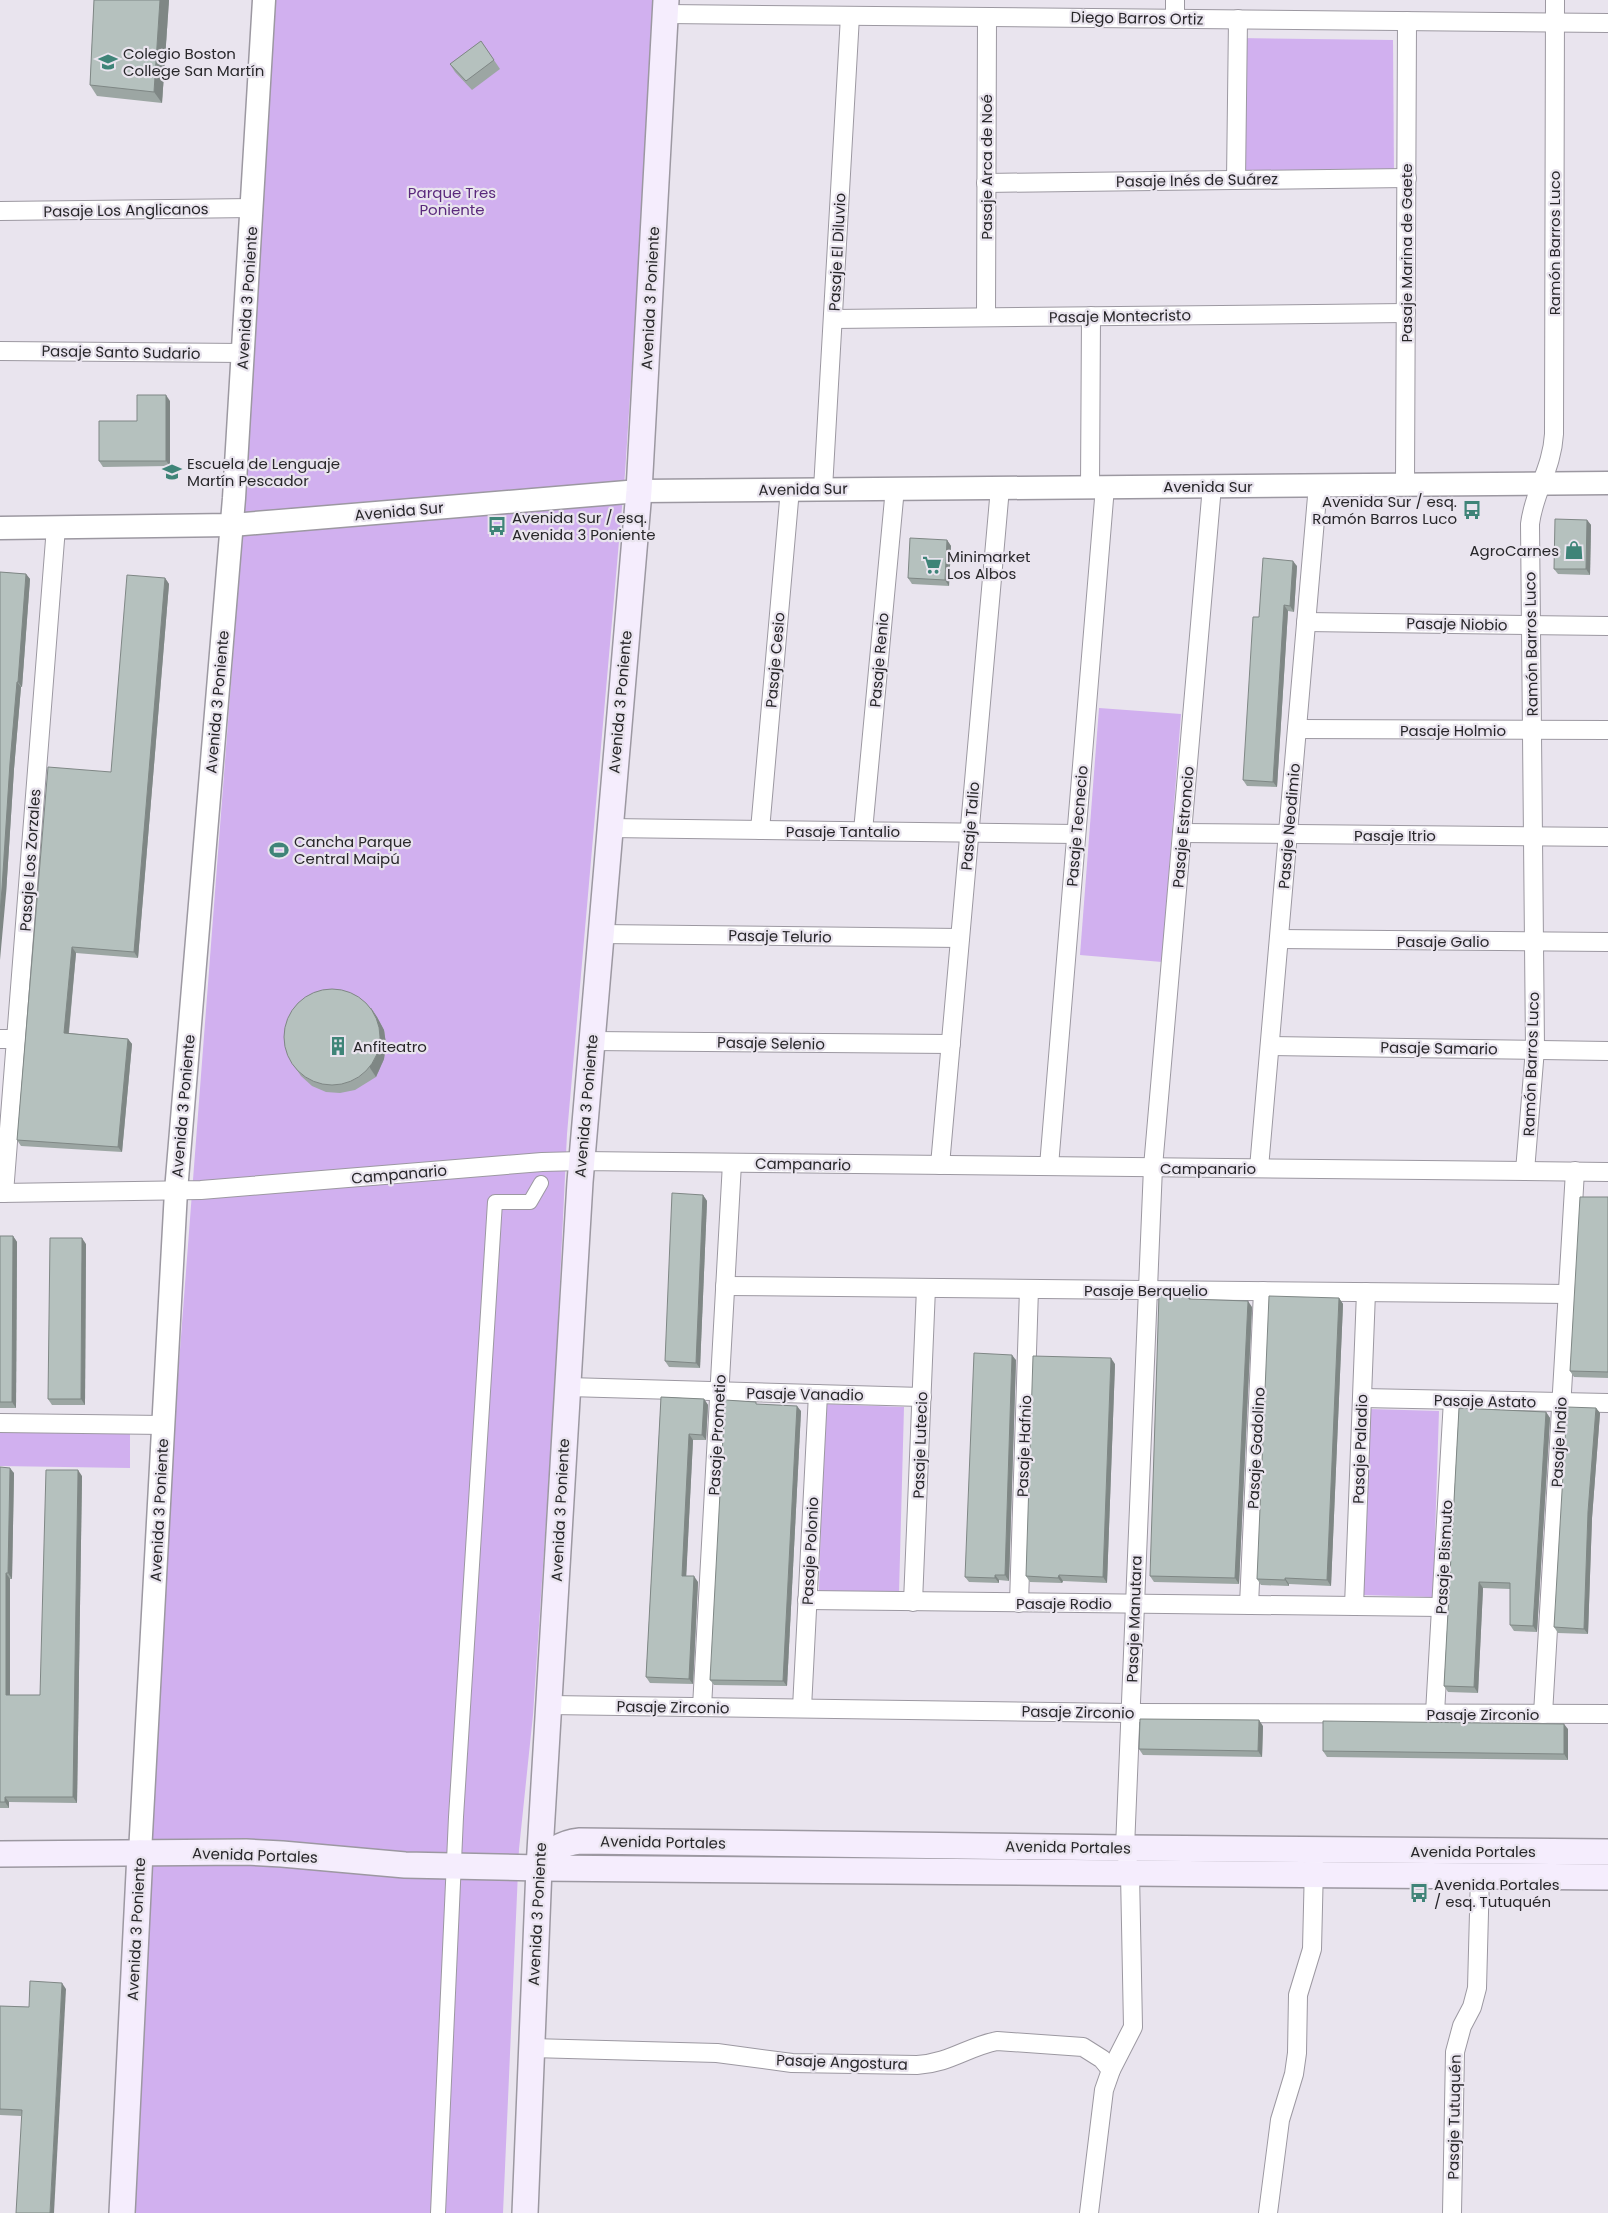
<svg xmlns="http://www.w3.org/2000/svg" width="1608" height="2213" viewBox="0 0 1608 2213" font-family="Poppins,sans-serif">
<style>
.green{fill:#d1b0ef}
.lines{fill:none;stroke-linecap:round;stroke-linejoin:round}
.pedestrian-casing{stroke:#9c98a1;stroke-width:16}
.minor-casing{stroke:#9c98a1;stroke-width:20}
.tertiary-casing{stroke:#9c98a1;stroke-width:25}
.secondary-casing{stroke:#9c98a1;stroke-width:28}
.pedestrian{stroke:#fff;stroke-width:14}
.minor{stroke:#fff;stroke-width:18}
.tertiary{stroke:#fff;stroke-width:22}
.secondary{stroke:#f5edfd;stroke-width:25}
.wall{fill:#9ca6a3}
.shaded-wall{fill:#7f8785}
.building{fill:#b5c1be;stroke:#7f8785}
.labels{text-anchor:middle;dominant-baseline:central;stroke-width:4.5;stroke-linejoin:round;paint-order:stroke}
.street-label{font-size:15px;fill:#28272a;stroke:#e9e4ee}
.poi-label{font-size:15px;fill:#28272a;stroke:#e9e4ee;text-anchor:start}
.park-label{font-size:15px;fill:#5a297c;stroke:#e9e4ee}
</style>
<rect width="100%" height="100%" fill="#e9e4ee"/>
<!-- green -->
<g class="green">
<polygon points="273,0 656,0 625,473 567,1134 555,1386 533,1715 519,1849 503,2213 132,2213 149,1859 175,1415 246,487"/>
<polygon points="1238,38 1393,40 1394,177 1240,175"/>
<polygon points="1099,708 1181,714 1162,962 1080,955"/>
<polygon points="824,1404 904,1407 899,1593 819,1591"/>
<polygon points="1369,1409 1439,1411 1433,1597 1363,1595"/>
<polygon points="0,1426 130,1428 130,1468 0,1466"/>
</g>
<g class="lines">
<!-- pedestrian casing -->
<g class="pedestrian-casing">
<polyline id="pedestrian" points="438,2213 456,1817 495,1202 530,1202 541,1183"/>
</g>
<!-- minor casing -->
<g class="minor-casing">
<g id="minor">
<polyline points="1175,0 1175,19"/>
<polyline points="666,14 1608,23"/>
<polyline points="1236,180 1238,19"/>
<polyline points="986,183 1407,178"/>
<polyline points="0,211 253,208"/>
<polyline points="986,317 987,17"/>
<polyline points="833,319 1406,313"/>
<polyline points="0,351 243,353"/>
<polyline points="1405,484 1407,21"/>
<polyline points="1090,487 1091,316"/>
<polyline points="823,489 850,16"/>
<polyline points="1306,622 1608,626"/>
<polyline points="1297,729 1608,730"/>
<polyline points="609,828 1076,834"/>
<polyline points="760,830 790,489"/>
<polyline points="863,831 895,488"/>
<polyline points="1183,833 1608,837"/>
<polyline points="600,934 960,938"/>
<polyline points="1279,939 1608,942"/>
<polyline points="0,1039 16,1039"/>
<polyline points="591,1041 951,1044"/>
<polyline points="1270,1046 1608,1051"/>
<polyline points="940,1165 1000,488"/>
<polyline points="1049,1166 1105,487"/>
<polyline points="1259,1168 1318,485"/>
<path d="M1525 1171 1535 1049 1530 524C1534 491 1552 469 1554 434L1555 0"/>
<polyline points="0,1193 201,1190 542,1162 581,1161 1608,1172"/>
<polyline points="4,1193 56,527"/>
<polyline points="725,1286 1568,1294"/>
<polyline points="568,1387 922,1397"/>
<polyline points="1362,1398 1608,1403"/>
<polyline points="0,1423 164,1425"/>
<polyline points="807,1600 1441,1607"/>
<polyline points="913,1602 926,1288"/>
<polyline points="1019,1603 1029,1289"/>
<polyline points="1249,1605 1263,1291"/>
<polyline points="1354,1606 1366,1292"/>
<polyline points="549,1705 1130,1713 1608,1714"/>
<polyline points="702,1707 732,1163"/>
<polyline points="802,1708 818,1394"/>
<polyline points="1435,1713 1453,1400"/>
<polyline points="1543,1714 1575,1171"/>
<path d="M531 2048 717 2053 792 2063 917 2065C950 2063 967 2047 997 2041L1083 2047 1102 2059 1111 2070"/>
<polyline points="1089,2213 1104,2090 1111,2070 1133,2027 1130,1873 1125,1848 1153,1167 1212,486"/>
<polyline points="1268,2213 1280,2120 1294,2074 1297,2053 1298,1995 1312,1949 1314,1865"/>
<polyline points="1452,2213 1455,2052 1462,2026 1472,2007 1477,1988 1480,1875"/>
</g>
</g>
<!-- tertiary casing -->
<g class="tertiary-casing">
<g id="tertiary">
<polyline points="0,528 232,525 639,491 1608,483"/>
<polyline points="140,1853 176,1191 234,498 264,0"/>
</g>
</g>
<!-- secondary casing -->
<g class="secondary-casing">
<g id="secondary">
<polyline points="0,1854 246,1852 282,1854 405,1865 539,1868 1608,1877"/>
<path d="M539 1868C549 1851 561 1843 580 1841L1125 1848 1608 1852"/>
<polyline points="122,2213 140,1853"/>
<polyline points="525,2213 539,1868 580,1182 639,491 666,0"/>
</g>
</g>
<!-- pedestrian -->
<use href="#pedestrian" class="pedestrian"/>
<!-- minor -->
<use href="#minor" class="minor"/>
<!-- tertiary -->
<use href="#tertiary" class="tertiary"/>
<!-- secondary -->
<use href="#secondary" class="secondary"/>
</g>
<!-- wall -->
<g class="wall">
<polygon points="94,0 169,0 162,103 97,96 90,85"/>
<polygon points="481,41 500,69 472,90 455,72 450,64"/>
<polygon points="170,401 170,466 103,467 99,461 137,421"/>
<polygon points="1587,520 1591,525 1590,575 1558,574 1554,569"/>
<polygon points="947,540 951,546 949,586 912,584 908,578"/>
<polygon points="1297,566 1294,612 1288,611 1277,787 1247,786 1243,780 1259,617"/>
<polygon points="0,572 26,574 30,579 22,687 21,687 14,769 6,894"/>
<polygon points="165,578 169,584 138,958 76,953 69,1033 128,1039 132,1044 122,1152 21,1146 17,1140"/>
<polygon points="371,1008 377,1017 384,1030 386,1044 384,1059 376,1077 355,1090 340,1093 326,1092 312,1086 301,1076 295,1067"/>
<polygon points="703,1195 707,1201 700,1368 669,1367 665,1361"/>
<polygon points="1608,1197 1608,1378 1574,1377 1570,1371"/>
<polygon points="0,1236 13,1236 17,1242 16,1408 0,1408"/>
<polygon points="86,1244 85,1405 52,1405 48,1399"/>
<polygon points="1189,1297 1191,1299 1252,1307 1239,1584 1154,1582 1150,1576"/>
<polygon points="1339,1298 1343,1304 1331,1586 1289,1584 1289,1586 1261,1585 1257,1579"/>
<polygon points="1016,1360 1009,1581 999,1580 999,1583 969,1582 965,1577"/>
<polygon points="1115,1364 1107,1583 1063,1581 1062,1583 1030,1582 1026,1576"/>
<polygon points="661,1397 704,1399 708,1405 706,1440 693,1440 686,1576 698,1582 693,1684 650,1683 646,1677"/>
<polygon points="757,1404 801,1411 787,1686 714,1685 710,1680"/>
<polygon points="1459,1408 1546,1412 1550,1418 1537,1632 1514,1631 1510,1625 1510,1589 1483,1588 1478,1693 1448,1692 1444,1686"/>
<polygon points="1596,1408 1600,1413 1592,1518 1588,1634 1558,1633 1554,1627"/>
<polygon points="0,1467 14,1473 12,1579 10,1579 10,1695 40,1695 82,1476 77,1803 9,1802 9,1808 0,1808"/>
<polygon points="1263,1726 1262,1757 1143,1755 1139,1749"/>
<polygon points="1568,1729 1568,1760 1327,1757 1323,1751"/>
<polygon points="66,1989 21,2116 0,2115 0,2006 29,2007"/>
</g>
<!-- shaded-wall -->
<g class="shaded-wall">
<polygon points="160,0 169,0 162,103 154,92"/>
<polygon points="166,395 170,401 170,466 166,461"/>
<polygon points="1587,520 1591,525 1590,575 1586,569"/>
<polygon points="947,540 951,546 949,586 945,580"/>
<polygon points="1293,561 1297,566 1294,612 1290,606"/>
<polygon points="26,574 30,579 22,687 18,682"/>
<polygon points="165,578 169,584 138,958 134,952"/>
<polygon points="1284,605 1288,611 1277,787 1273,782"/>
<polygon points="17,682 21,687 14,769 6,894 0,960 0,913 10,763"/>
<polygon points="72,947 76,953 68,1039 64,1033"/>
<polygon points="371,1008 377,1017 384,1030 386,1044 384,1059 376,1077 370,1068"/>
<polygon points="128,1039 132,1044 122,1152 118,1147"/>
<polygon points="703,1195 707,1201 700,1368 696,1363"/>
<polygon points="13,1236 17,1242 16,1408 12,1402"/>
<polygon points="82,1238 86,1244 85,1405 81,1399"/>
<polygon points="1339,1298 1343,1304 1331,1586 1327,1580"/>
<polygon points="1248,1301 1252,1307 1239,1584 1235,1578"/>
<polygon points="1012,1355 1016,1360 1009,1581 1005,1575"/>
<polygon points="1111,1358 1115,1364 1107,1583 1103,1577"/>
<polygon points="704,1399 708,1405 706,1440 702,1435"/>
<polygon points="797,1406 801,1411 787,1686 783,1681"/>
<polygon points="1596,1408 1600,1413 1592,1518 1588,1634 1584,1629 1588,1512"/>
<polygon points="1546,1412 1550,1418 1537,1632 1533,1626"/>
<polygon points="689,1434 693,1440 686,1581 682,1576"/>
<polygon points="10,1468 14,1473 12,1579 8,1573"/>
<polygon points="78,1470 82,1476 77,1803 73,1797"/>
<polygon points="6,1573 10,1579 10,1701 6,1695"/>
<polygon points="995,1575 999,1580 999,1583 995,1578"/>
<polygon points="1059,1575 1063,1581 1062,1583 1058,1578"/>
<polygon points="694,1576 698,1582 693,1684 689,1679"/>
<polygon points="1285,1578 1289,1584 1289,1586 1285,1580"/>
<polygon points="1479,1582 1483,1588 1478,1693 1474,1687"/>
<polygon points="1259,1720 1263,1726 1262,1757 1258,1751"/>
<polygon points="1564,1724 1568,1729 1568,1760 1564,1754"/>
<polygon points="5,1797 9,1802 9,1808 5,1802"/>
<polygon points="62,1983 66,1989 54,2213 50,2213"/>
</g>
<!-- building -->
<g class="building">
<polygon points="94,0 160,0 154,92 90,85"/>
<polygon points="481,41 494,60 466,81 450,64"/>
<polygon points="137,395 166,395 166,461 99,461 99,421 137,421"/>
<polygon points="1555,519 1587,520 1586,569 1554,569"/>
<polygon points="910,538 947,540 945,580 908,578"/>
<polygon points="1263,558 1293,561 1290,606 1284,605 1273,782 1243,780 1253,617 1259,617"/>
<polygon points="0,572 26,574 18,682 17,682 10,763 2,888 0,913"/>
<polygon points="127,575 165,578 134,952 72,947 64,1033 128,1039 118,1147 17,1140 48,767 111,772"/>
<circle cx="332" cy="1037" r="48"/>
<polygon points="672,1193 703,1195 696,1363 665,1361"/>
<polygon points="1580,1197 1608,1197 1608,1372 1570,1371"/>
<polygon points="0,1236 13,1236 12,1402 0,1402"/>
<polygon points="50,1238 82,1238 81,1399 48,1399"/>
<polygon points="1159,1295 1189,1297 1189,1299 1248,1301 1235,1578 1150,1576"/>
<polygon points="1269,1296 1339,1298 1327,1580 1285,1578 1285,1580 1257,1579"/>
<polygon points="974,1353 1012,1355 1005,1575 995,1575 995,1578 965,1577"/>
<polygon points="1033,1356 1111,1358 1103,1577 1059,1575 1058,1578 1026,1576"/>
<polygon points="661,1397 704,1399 702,1435 689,1434 682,1576 694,1576 689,1679 646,1677"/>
<polygon points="725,1400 756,1402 756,1404 797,1406 783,1681 710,1680"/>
<polygon points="1567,1407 1596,1408 1588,1512 1584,1629 1554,1627"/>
<polygon points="1459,1408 1546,1412 1533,1626 1510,1625 1510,1583 1479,1582 1474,1687 1444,1686"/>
<polygon points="0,1467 10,1468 8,1573 6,1573 6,1695 40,1695 46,1470 78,1470 73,1797 5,1797 5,1802 0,1802"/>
<polygon points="1140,1719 1259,1720 1258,1751 1139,1749"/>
<polygon points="1323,1721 1564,1724 1564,1754 1323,1751"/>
<polygon points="30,1981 62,1983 50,2213 16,2213 22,2110 0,2109 0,2006 29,2007"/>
</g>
<!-- icons -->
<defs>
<g id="school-bare" transform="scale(1.5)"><path d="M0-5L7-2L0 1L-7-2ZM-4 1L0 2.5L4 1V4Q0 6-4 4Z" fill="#3f8478" stroke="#e9e4ee" stroke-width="2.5" paint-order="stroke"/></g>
<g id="bus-bare" transform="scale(1.5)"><path d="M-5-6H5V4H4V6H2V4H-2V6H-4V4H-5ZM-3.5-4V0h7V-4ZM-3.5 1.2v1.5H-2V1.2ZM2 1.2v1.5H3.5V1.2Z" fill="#3f8478" stroke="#e9e4ee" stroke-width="2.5" paint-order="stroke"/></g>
<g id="shop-bare" transform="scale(1.5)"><path d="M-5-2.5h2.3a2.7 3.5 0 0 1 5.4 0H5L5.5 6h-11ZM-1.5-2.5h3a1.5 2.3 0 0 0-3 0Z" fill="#3f8478" stroke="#e9e4ee" stroke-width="2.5" paint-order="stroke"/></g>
<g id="supermarket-bare" transform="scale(1.5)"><path d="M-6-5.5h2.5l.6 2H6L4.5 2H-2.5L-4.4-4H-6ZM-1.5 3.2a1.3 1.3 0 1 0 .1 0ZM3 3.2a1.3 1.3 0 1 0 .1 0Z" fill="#3f8478" stroke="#e9e4ee" stroke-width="2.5" paint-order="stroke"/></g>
<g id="stadium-bare" transform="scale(1.5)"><path d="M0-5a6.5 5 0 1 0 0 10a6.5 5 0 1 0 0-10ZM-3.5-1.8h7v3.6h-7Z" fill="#3f8478" stroke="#e9e4ee" stroke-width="2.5" paint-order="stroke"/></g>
<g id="building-bare" transform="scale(1.5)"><path d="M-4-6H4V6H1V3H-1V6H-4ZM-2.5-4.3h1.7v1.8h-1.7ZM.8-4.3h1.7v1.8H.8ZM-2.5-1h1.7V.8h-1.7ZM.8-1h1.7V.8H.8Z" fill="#3f8478" stroke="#e9e4ee" stroke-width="2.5" paint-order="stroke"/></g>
</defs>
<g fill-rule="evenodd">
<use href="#school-bare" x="108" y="62"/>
<use href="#school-bare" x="172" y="472"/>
<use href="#bus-bare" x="1472" y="510"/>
<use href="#bus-bare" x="497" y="526"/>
<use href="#shop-bare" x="1574" y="550"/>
<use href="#supermarket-bare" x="932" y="565"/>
<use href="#stadium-bare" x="279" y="850"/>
<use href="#building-bare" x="338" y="1046"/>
<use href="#bus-bare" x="1419" y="1893"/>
</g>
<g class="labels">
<!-- street labels -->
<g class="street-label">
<text transform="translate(1137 18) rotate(1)">Diego Barros Ortiz</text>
<text transform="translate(986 167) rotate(-90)">Pasaje Arca de Noé</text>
<text transform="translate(1197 180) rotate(-1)">Pasaje Inés de Suárez</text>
<text transform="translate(126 210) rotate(-1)">Pasaje Los Anglicanos</text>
<text transform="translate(1554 243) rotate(-90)">Ramón Barros Luco</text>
<text transform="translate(837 252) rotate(-87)">Pasaje El Diluvio</text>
<text transform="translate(1406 253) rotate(-90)">Pasaje Marina de Gaete</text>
<text transform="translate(247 298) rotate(-86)">Avenida 3 Poniente</text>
<text transform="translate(650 298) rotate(-87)">Avenida 3 Poniente</text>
<text transform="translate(1120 316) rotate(-1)">Pasaje Montecristo</text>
<text transform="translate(121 352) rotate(1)">Pasaje Santo Sudario</text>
<text x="1208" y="486">Avenida Sur</text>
<text transform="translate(803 489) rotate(-1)">Avenida Sur</text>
<text transform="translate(399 511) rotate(-5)">Avenida Sur</text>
<text transform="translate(1457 624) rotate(1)">Pasaje Niobio</text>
<text transform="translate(1531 644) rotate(-91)">Ramón Barros Luco</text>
<text transform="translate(775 660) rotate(-85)">Pasaje Cesio</text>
<text transform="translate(879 660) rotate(-85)">Pasaje Renio</text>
<text transform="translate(217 702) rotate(-85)">Avenida 3 Poniente</text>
<text transform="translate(620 702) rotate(-85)">Avenida 3 Poniente</text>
<text x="1453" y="730">Pasaje Holmio</text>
<text transform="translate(970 826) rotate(-85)">Pasaje Talio</text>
<text transform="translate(1077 826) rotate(-85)">Pasaje Tecnecio</text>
<text transform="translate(1289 826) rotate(-85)">Pasaje Neodimio</text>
<text transform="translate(1183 827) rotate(-85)">Pasaje Estroncio</text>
<text x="843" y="831">Pasaje Tantalio</text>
<text x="1395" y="835">Pasaje Itrio</text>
<text transform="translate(30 860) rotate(-86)">Pasaje Los Zorzales</text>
<text transform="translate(780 936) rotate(1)">Pasaje Telurio</text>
<text x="1443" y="941">Pasaje Galio</text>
<text transform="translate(771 1043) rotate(1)">Pasaje Selenio</text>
<text transform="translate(1439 1048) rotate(1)">Pasaje Samario</text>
<text transform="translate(1531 1064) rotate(-88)">Ramón Barros Luco</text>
<text transform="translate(183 1106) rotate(-85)">Avenida 3 Poniente</text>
<text transform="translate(586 1106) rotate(-85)">Avenida 3 Poniente</text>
<text transform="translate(803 1164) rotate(1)">Campanario</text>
<text x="1208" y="1168">Campanario</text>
<text transform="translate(399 1174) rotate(-5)">Campanario</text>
<text x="1146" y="1290">Pasaje Berquelio</text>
<text transform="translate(805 1394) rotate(1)">Pasaje Vanadio</text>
<text transform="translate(1485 1401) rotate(1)">Pasaje Astato</text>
<text transform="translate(717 1435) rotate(-87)">Pasaje Prometio</text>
<text transform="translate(1559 1442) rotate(-87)">Pasaje Indio</text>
<text transform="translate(920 1445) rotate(-88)">Pasaje Lutecio</text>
<text transform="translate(1024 1446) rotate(-88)">Pasaje Hafnio</text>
<text transform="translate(1256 1448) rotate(-87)">Pasaje Gadolino</text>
<text transform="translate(1360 1449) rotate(-88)">Pasaje Paladio</text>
<text transform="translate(159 1510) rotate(-87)">Avenida 3 Poniente</text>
<text transform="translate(560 1510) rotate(-87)">Avenida 3 Poniente</text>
<text transform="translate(810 1551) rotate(-87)">Pasaje Polonio</text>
<text transform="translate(1444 1557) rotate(-87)">Pasaje Bismuto</text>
<text x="1064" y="1603">Pasaje Rodio</text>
<text transform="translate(1134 1619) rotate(-88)">Pasaje Manutara</text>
<text transform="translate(673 1707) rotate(1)">Pasaje Zirconio</text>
<text transform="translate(1078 1712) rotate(1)">Pasaje Zirconio</text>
<text x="1483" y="1714">Pasaje Zirconio</text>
<text transform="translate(663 1842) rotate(1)">Avenida Portales</text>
<text transform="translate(1068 1847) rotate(1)">Avenida Portales</text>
<text x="1473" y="1851">Avenida Portales</text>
<text transform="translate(255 1855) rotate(2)">Avenida Portales</text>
<text transform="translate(537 1914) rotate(-87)">Avenida 3 Poniente</text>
<text transform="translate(136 1929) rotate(-87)">Avenida 3 Poniente</text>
<text transform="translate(842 2062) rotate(2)">Pasaje Angostura</text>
<text transform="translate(1454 2117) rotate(-89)">Pasaje Tutuquén</text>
</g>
<!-- poi labels -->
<g class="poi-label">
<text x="123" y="53">Colegio Boston<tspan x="123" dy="17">College San Martín</tspan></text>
<text x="187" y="463">Escuela de Lenguaje<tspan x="187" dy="17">Martín Pescador</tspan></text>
<text x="1457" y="501" text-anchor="end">Avenida Sur / esq.<tspan x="1457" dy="17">Ramón Barros Luco</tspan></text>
<text x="512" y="517">Avenida Sur / esq.<tspan x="512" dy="17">Avenida 3 Poniente</tspan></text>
<text x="1559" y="550" text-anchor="end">AgroCarnes</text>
<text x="947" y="556">Minimarket<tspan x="947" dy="17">Los Albos</tspan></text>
<text x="294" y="841">Cancha Parque<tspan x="294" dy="17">Central Maipú</tspan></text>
<text x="353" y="1046">Anfiteatro</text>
<text x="1434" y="1884">Avenida Portales<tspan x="1434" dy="17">/ esq. Tutuquén</tspan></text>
</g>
<!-- park labels -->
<g class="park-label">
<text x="452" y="192">Parque Tres<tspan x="452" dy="17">Poniente</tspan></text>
</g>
</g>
</svg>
